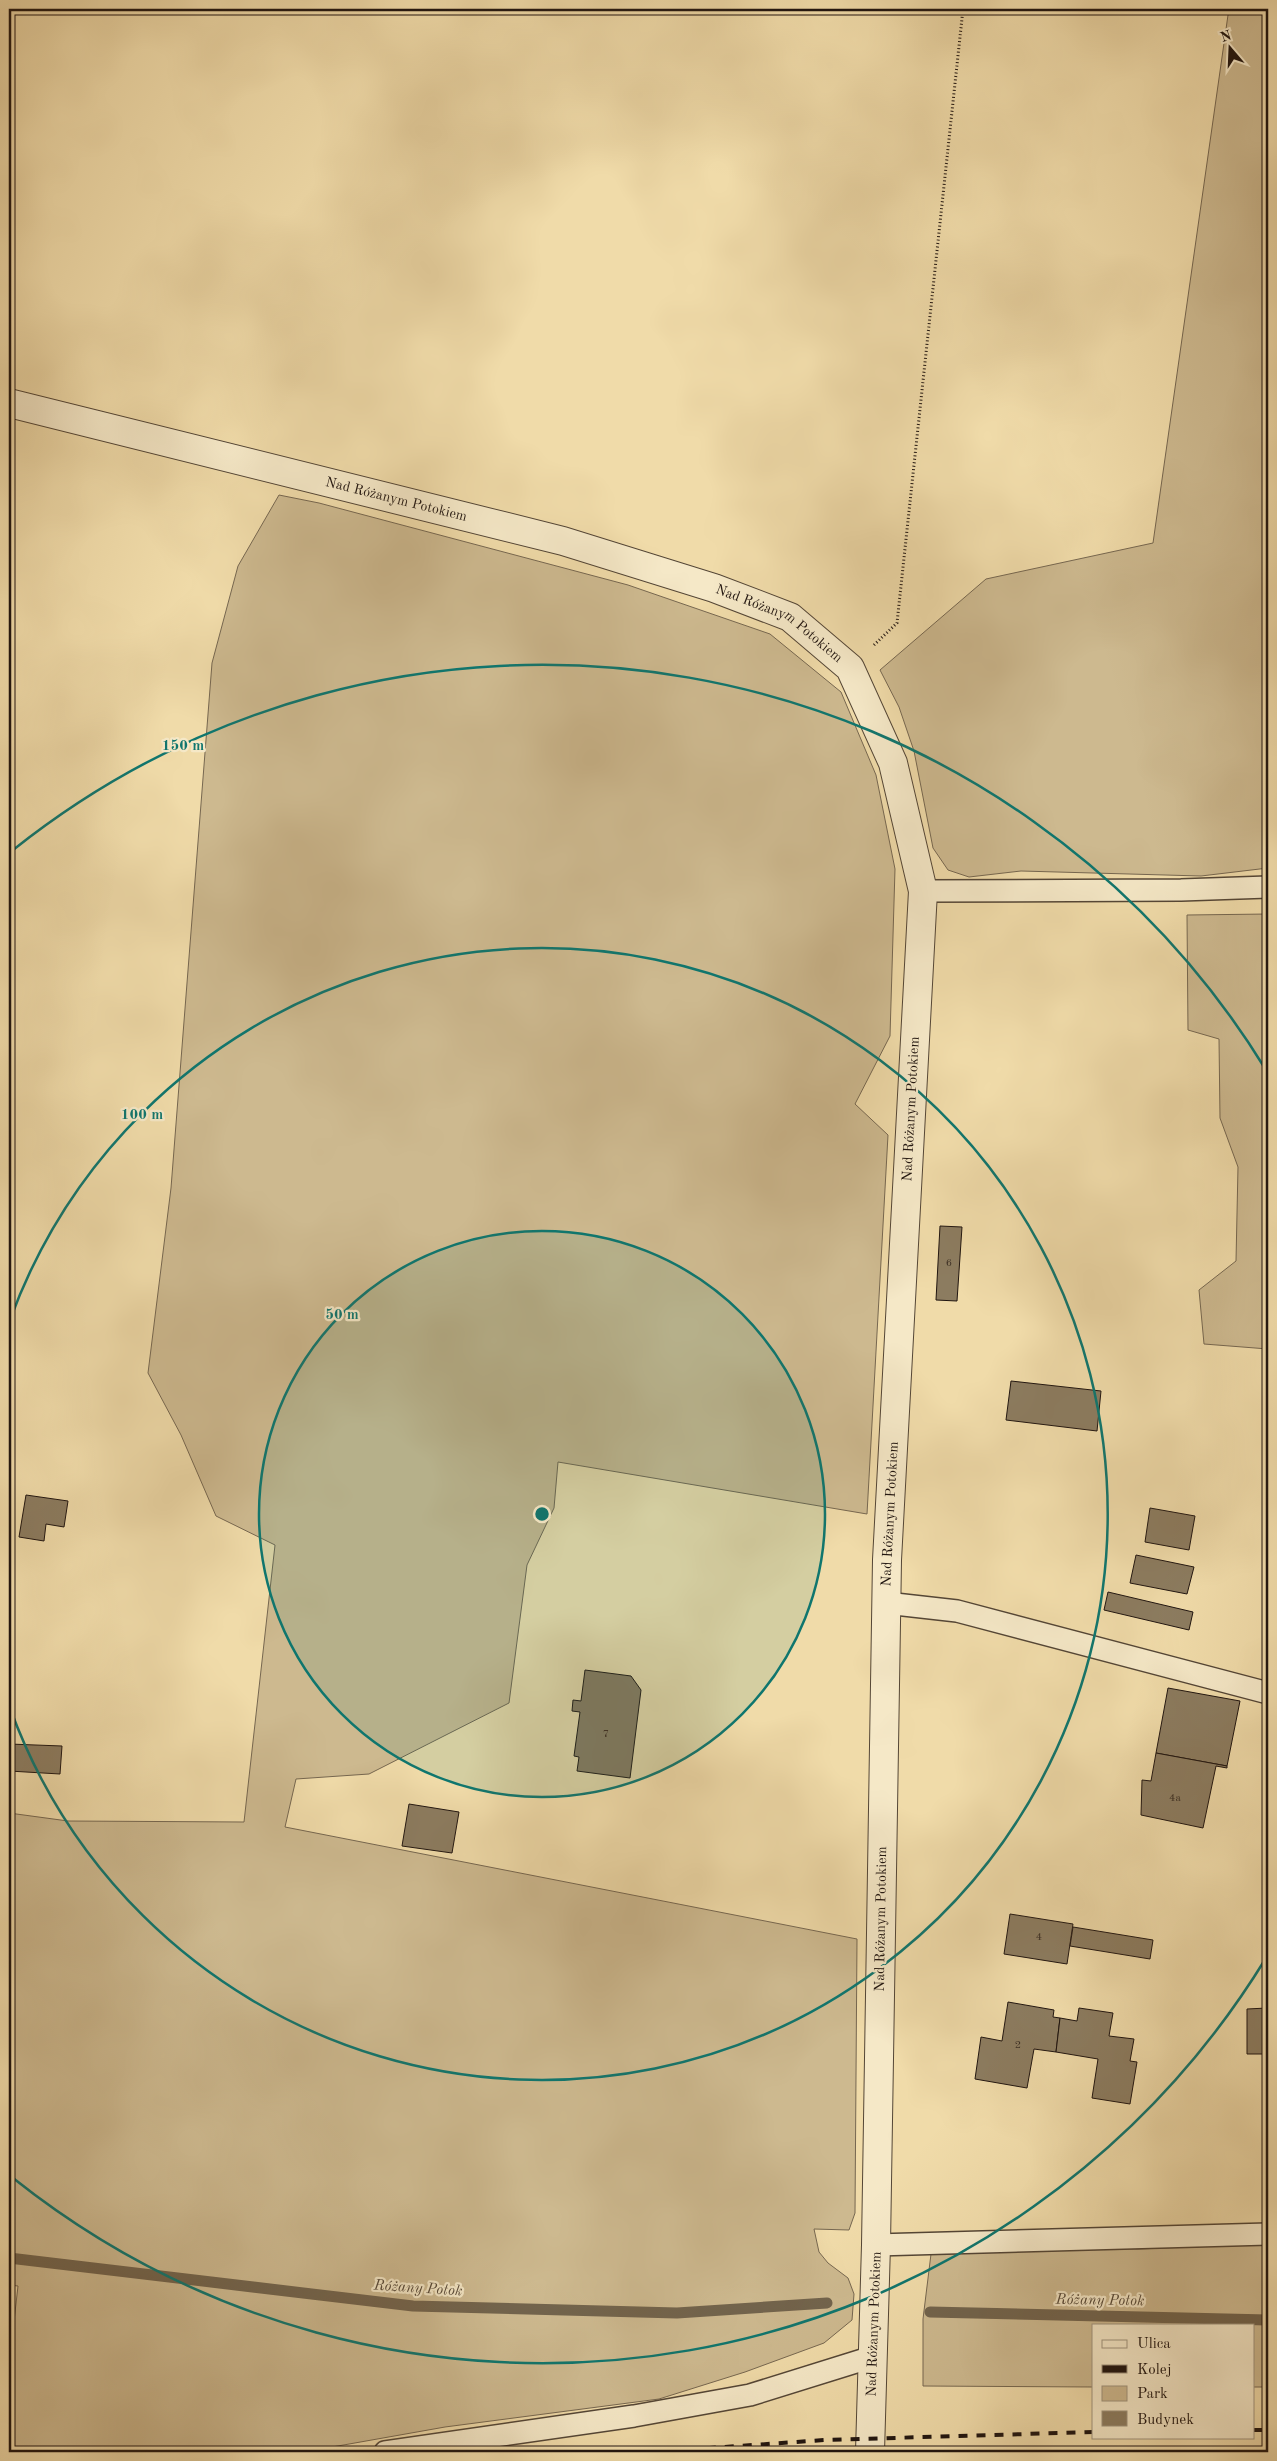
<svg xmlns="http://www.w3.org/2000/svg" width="1277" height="2461" viewBox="0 0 1277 2461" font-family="'Old Standard TT',serif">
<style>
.green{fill:#cdb98f;stroke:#766750}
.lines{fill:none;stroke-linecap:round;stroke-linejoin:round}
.stream{stroke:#72644d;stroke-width:11}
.building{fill:#8c7c60;stroke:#201510}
.service-casing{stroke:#544636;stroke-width:24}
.minor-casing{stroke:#544636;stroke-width:30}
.path{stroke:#201510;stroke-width:3;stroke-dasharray:1 2.5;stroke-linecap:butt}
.service{stroke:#f5e8c7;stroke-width:21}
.minor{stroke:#f5e8c7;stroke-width:28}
.rail{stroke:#201510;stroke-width:4;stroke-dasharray:9 9;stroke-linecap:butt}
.ring{fill:none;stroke:#0f766e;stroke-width:2.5}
.labels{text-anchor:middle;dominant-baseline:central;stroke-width:4.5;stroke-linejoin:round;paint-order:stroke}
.number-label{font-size:11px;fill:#3b2f24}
.street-label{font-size:14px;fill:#201510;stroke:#f5e8c7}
.water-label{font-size:15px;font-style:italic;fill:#574938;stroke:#f5e8c7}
.centre{fill:#0f766e;stroke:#f5e8c7;stroke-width:2.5}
.ring-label{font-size:15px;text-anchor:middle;font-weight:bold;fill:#0f766e;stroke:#f5e8c7;stroke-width:4.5;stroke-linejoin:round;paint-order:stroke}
</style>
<rect width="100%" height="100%" fill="#f0dba9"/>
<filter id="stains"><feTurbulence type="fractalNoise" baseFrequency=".004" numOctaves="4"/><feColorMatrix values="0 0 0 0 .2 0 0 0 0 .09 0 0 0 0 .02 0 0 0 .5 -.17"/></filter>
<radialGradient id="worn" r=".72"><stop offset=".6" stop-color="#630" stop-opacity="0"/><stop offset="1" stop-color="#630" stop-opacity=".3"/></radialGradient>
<!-- green -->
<g class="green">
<polygon points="1236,9 1268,9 1268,868 1201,876 1021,871 969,877 948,870 933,848 914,751 899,707 880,670 986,579 1153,543 1228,15"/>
<polygon points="279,495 319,503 628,585 770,634 841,692 876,775 895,869 890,1036 855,1104 888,1135 867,1514 558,1462 554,1508 527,1565 509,1703 369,1774 296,1779 285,1827 857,1939 855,2213 849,2230 814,2229 819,2252 828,2263 848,2278 854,2294 852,2320 824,2343 745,2372 659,2399 445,2427 304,2452 9,2452 9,2365 18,2286 9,2285 9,1813 68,1821 244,1822 275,1545 216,1516 181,1435 148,1373 171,1188 212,663 238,566"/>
<polygon points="1268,914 1268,1349 1204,1344 1199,1290 1236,1261 1238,1167 1220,1118 1219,1039 1188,1030 1187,915"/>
<polygon points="1268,2244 1268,2387 1253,2387 1253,2325 1093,2325 1093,2387 923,2386 923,2319 931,2254 1051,2246 1138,2249"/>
</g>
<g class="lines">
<!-- stream -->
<g class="stream">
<polyline points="9,2258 413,2306 677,2313 827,2303"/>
<polyline points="930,2312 1268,2320"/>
</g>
</g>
<!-- building -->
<g class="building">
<polygon points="940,1226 962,1227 957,1301 936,1300"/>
<polygon points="1011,1381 1101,1391 1097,1431 1006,1420"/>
<polygon points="26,1495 68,1501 64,1527 46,1524 44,1541 19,1537"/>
<polygon points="1150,1508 1195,1516 1189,1550 1145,1542"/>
<polygon points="1136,1555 1194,1567 1187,1594 1130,1583"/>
<polygon points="1108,1592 1193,1612 1189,1630 1104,1610"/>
<polygon points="585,1670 631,1676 641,1690 630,1778 577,1771 579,1757 574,1756 580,1712 572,1711 573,1700 581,1701"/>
<polygon points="1168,1688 1240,1701 1227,1766 1156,1753"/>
<polygon points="9,1744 62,1746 60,1774 9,1771"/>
<polygon points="1156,1753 1227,1766 1227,1768 1216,1766 1203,1828 1141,1815 1142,1780 1151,1781"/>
<polygon points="409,1804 459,1812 452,1853 402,1846"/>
<polygon points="1010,1914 1073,1924 1067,1964 1004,1954"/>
<polygon points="1073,1927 1153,1940 1150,1959 1070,1946"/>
<polygon points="1008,2002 1054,2010 1053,2017 1060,2018 1056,2052 1034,2049 1027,2088 975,2079 981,2037 1002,2041"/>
<polygon points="1079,2008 1113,2013 1109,2036 1134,2039 1130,2061 1137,2062 1130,2104 1092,2098 1098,2059 1056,2052 1060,2018 1077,2021"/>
<polygon points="1267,2008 1268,2054 1247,2054 1247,2009"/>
</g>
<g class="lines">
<!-- service casing -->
<g class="service-casing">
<g id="service">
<polyline points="923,891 1181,890 1268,887"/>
<polyline points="886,1603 957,1611 1268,1693"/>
<polyline points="876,2245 1268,2234"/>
<polyline points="385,2452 634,2416 750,2395 872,2357"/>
</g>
</g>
<!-- minor casing -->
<g class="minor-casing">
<g id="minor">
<path id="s1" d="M9 403 563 541 714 588 790 617 850 668 893 763 923 891 887 1560 876 2245 870 2452"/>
</g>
</g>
<!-- path -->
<polyline class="path" points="874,645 897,623 963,9"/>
<!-- service -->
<use href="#service" class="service"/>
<!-- minor -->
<use href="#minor" class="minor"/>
<!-- rail -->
<g class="rail">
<polyline points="1253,2430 1268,2430"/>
<polyline points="653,2452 825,2440 1093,2432"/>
</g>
</g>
<!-- distance rings -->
<circle cx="542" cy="1514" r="283" fill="#0f766e" fill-opacity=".12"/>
<g class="ring">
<circle cx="542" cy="1514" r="283"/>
<path d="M10 1320A566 566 0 1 1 10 1708"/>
<path d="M1266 1958A849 849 0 0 1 13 2178M13 850A849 849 0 0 1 1266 1070"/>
</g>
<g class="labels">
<!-- number labels -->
<g class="number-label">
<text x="949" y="1263">6</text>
<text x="606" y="1734">7</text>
<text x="1175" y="1798">4a</text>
<text x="1039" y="1937">4</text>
<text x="1018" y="2045">2</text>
</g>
<!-- street labels -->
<g class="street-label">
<text stroke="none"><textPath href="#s1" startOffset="399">Nad Różanym Potokiem</textPath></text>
<text stroke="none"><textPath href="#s1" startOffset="804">Nad Różanym Potokiem</textPath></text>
<text transform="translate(911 1109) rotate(-87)">Nad Różanym Potokiem</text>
<text transform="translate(890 1514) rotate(-87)">Nad Różanym Potokiem</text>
<text transform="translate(881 1919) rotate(-89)">Nad Różanym Potokiem</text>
<text transform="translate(874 2324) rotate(-88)">Nad Różanym Potokiem</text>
</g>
<!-- water labels -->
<g class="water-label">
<text transform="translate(418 2289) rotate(4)">Różany Potok</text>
<text transform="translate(1100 2301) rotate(1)">Różany Potok</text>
</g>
</g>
<circle cx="542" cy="1514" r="8" class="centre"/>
<g class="ring-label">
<text x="183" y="750">150 m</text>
<text x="142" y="1119">100 m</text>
<text x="342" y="1319">50 m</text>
</g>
<!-- margin -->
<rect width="1277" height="2461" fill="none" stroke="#f0dba9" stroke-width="30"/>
<rect x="10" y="10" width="1257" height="2441" fill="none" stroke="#201510" stroke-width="2.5"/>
<rect x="15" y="15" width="1247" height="2431" fill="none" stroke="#201510"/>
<!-- legend -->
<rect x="1092" y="2324" width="162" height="115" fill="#f5e8c7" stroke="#a0947e"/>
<rect x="1102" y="2340" width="25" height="8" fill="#f5e8c7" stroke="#a0947e"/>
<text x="1137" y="2348" font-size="15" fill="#201510">Ulica</text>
<rect x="1102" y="2365" width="25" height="8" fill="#201510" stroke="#a0947e"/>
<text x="1137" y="2374" font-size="15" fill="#201510">Kolej</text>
<rect x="1102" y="2386" width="25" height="15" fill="#cdb98f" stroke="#a0947e"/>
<text x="1137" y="2398" font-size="15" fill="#201510">Park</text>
<rect x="1102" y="2411" width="25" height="15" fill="#8c7c60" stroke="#a0947e"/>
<text x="1137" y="2424" font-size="15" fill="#201510">Budynek</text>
<!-- north arrow -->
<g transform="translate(1230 48) rotate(341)" stroke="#f5e8c7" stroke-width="4" paint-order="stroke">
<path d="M0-4L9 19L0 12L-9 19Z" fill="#201510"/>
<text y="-8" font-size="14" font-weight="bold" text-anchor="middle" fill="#201510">N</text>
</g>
<rect width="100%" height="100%" filter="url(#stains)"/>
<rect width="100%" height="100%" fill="url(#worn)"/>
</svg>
